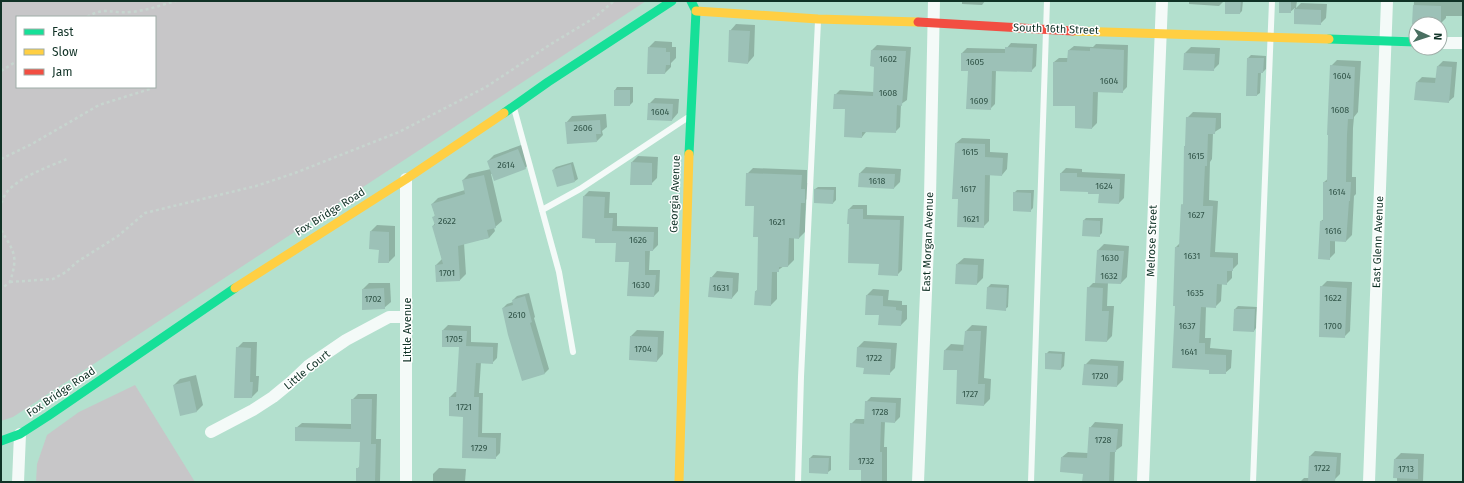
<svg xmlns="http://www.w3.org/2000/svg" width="1464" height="483" viewBox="0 0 1464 483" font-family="'Fira Sans',sans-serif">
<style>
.green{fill:#c7c6c8;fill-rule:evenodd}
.shadow{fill:#0003}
.building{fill:#9cc1b7}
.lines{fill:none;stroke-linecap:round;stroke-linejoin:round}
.path{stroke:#c7d5cf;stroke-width:2.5;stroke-dasharray:3 3;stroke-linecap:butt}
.lane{stroke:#f4faf8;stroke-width:6}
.street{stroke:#f4faf8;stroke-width:12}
.fast{stroke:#16e098;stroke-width:9}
.slow{stroke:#ffcf43;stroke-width:9}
.jam{stroke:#f24e42;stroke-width:9}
.labels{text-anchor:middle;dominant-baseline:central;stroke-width:3;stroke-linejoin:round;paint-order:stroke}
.number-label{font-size:9px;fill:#33564a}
.street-label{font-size:11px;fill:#103226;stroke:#fff}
</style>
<rect width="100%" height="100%" fill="#b3e0ce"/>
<!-- green -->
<g class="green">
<path d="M1 1H646L13 417 1 421ZM17 17H155V87H17Z"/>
<polygon points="135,385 195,482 36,482 37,464 47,435 79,412"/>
</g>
<!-- shadow -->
<g class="shadow">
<polygon points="962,1 985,1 982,5 962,4"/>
<polygon points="1189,1 1224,1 1219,6 1189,4"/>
<polygon points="1226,1 1243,1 1242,11 1240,13"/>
<polygon points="1280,1 1297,1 1296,8 1301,3 1327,4 1326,18 1320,24 1295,23 1295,8 1290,12"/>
<polygon points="1414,1 1463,1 1463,16 1446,16 1446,18 1440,24 1413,25"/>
<polygon points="736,24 755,25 754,56 748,63 730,31"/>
<polygon points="655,41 672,42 672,47 676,47 676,58 671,63 671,67 665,73 649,47"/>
<polygon points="1011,43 1037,44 1036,66 1031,71 996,70 995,104 990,109 969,70 962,53 967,48 1006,49"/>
<polygon points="1096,44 1128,45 1127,87 1122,92 1098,91 1097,123 1092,128 1076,127 1076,105 1054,62 1059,58 1069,58 1069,50 1074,46 1093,47"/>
<polygon points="877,45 911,47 907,100 901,104 900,127 895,132 866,132 862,137 846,108 835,95 840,90 874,92 875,66 871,66 872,50"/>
<polygon points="1191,47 1220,48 1219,64 1213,70 1185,53"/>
<polygon points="1251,55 1266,56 1266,69 1263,72 1261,72 1260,93 1257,95 1248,58"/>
<polygon points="1337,60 1361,61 1358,112 1354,117 1353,128 1352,177 1356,177 1356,194 1354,196 1352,235 1346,241 1335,240 1335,253 1329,259 1321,221 1324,219 1324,182 1329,178 1331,66"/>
<polygon points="1443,61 1457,62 1454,97 1448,102 1417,82 1422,77 1437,78 1438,66"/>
<polygon points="617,87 633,87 633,102 630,105 615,90"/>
<polygon points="655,98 679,99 678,113 672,120 649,104"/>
<polygon points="1193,112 1221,113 1221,128 1213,133 1212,159 1210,162 1209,200 1218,201 1215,252 1238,253 1238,264 1232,270 1232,278 1226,284 1222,283 1221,301 1215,307 1206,307 1205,338 1211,338 1210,348 1232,350 1231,368 1225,373 1210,369 1176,305 1176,247 1180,243 1182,205 1184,203 1185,146 1186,145 1187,118"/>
<polygon points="606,114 607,127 602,131 603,135 597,141 566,123 572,116"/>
<polygon points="962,138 990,139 990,152 1008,153 1007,169 1002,175 990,174 989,221 983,227 959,198 956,143"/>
<polygon points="524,144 531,162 525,168 491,174 502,221 494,228 495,231 489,238 464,243 466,274 460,280 436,265 442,259 433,226 435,223 434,217 435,215 432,204 438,198 465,190 463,180 469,174 491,169 488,161 494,155"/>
<polygon points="638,156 658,157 657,178 651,184 632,162"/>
<polygon points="573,162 578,179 575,181 553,170 556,167"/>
<polygon points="866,167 901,169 900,182 894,188 859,186 860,173"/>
<polygon points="753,168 807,170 807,183 811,183 810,196 806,200 805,232 799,238 794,238 794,260 788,266 784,266 777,271 777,299 771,305 756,291 758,289 759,236 755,205 747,174"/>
<polygon points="1066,168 1082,169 1082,172 1125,174 1124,198 1119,203 1061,173"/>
<polygon points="818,187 836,187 836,200 833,203 815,202 815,189"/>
<polygon points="1017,190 1034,190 1033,208 1030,211 1014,193"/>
<polygon points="589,191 610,192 609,213 617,213 617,226 658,227 658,245 653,250 650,250 649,270 660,270 659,291 654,296 628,295 630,261 584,196"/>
<polygon points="853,205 867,205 867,215 904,216 902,270 897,275 880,263 850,223 849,209"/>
<polygon points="1086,218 1103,218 1102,233 1099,236 1084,220"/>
<polygon points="377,225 395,226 395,256 389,262 380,249 371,231"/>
<polygon points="1104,244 1129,246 1127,277 1121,283 1108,282 1107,306 1114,306 1112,336 1107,341 1088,288 1093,283 1096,283 1098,250"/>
<polygon points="964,258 984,259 983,278 977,284 957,264"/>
<polygon points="717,271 739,273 738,291 732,298 711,278"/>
<polygon points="1327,281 1352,282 1350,331 1344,337 1321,287"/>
<polygon points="369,283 390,283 391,302 384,308 363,289"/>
<polygon points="991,284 1009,285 1008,307 1005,309 987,309 988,287"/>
<polygon points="873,289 889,290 888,300 902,301 902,305 907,305 907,319 901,325 880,314 867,295"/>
<polygon points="529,293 535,317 534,318 549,369 545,373 523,380 503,308 507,304 513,302 513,300 517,296"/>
<polygon points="1238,306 1257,307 1256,328 1254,331 1235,309"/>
<polygon points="448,325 471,326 471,342 498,343 497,358 492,363 481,362 479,393 483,393 482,433 501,433 500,453 495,458 463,457 464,416 450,397 455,392 458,392 460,346 443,330"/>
<polygon points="972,325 987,326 984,378 991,379 990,399 984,405 945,350 951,344 965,345 966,331"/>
<polygon points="637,330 664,331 663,354 657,361 631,336"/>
<polygon points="864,341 897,343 895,368 889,374 865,367 858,347"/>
<polygon points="243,342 257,342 256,376 259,376 258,391 252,397 237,348"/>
<polygon points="1049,351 1065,352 1064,366 1061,369 1046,354"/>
<polygon points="1091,359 1124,361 1123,380 1117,386 1085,365"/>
<polygon points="196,375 203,405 197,411 181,415 174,385 180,379"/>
<polygon points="358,394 377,394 376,439 381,439 380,482 357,482 357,469 361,465 361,441 296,428 302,423 352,424 352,400"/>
<polygon points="871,397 901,398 900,417 895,422 885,421 884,447 887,447 887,482 862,482 862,469 851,424 856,419 865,419 866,402"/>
<polygon points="1095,422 1123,424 1122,446 1115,451 1114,482 1083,482 1084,473 1062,457 1068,452 1088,453 1090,428"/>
<polygon points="1315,451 1341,453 1340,474 1335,479 1324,482 1300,482 1304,478 1309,478 1310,456"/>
<polygon points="1401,453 1424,454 1423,482 1397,482 1397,477 1394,477 1395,459"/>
<polygon points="813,455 831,456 831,470 828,472 810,458"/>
<polygon points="439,468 466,469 465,482 433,482 433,474"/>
</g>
<!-- building -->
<g class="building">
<polygon points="1225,1 1241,1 1240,14 1225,14"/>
<rect x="1279" y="1" width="12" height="12"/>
<polygon points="1413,5 1441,6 1441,25 1412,24"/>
<polygon points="1294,9 1321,10 1321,25 1294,24"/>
<polygon points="729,30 750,31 748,64 728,62"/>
<polygon points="648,47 666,48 666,52 670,52 670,65 666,65 665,74 647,74"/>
<polygon points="1005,47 1033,48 1032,72 992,71 991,110 966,109 968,71 961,71 961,53 1005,53"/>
<polygon points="1090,48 1124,50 1123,93 1093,92 1092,129 1075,128 1075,106 1053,106 1053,62 1067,62 1068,50 1090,51"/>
<polygon points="871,50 906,51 902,106 897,105 896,133 862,132 862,138 844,137 845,109 833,109 834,94 873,96 874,67 870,66"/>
<polygon points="1184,53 1215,54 1214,71 1183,70"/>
<polygon points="1247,58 1264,58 1263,73 1258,73 1257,96 1246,96"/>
<polygon points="1330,65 1355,67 1353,119 1348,119 1347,135 1346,182 1351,182 1350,201 1349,201 1346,242 1330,241 1330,260 1318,259 1320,221 1323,221 1323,182 1327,182 1328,135 1327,135"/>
<polygon points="1437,66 1452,67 1449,103 1414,100 1416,82 1435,83"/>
<rect x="614" y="90" width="16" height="16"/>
<polygon points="648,103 673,104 672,121 647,120"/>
<polygon points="1186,117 1216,118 1215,134 1208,134 1207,166 1205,166 1203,206 1213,206 1210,257 1233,258 1233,271 1227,271 1227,285 1217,284 1216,308 1201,307 1199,343 1205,343 1205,354 1226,355 1226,374 1209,374 1209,370 1172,368 1175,306 1173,306 1175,247 1179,247 1181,204 1183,205 1184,146 1185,146"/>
<polygon points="600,120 601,134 596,134 597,142 567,144 565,122"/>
<polygon points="955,143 985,144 985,157 1003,158 1002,176 985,175 984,228 957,227 958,199 952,199"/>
<polygon points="518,149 526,169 494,181 487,161"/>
<polygon points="631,162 652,163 652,185 630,185"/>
<polygon points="571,164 575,182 557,187 552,170"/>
<polygon points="746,173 802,175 801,189 805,189 805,203 801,203 799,239 789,238 788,267 779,267 779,272 772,272 771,306 754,305 755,291 757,291 758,237 753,237 754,206 745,206"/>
<polygon points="859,173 895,174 894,189 858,187"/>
<polygon points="1060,173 1077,173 1077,177 1120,179 1119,204 1098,203 1099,194 1088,194 1088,192 1060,191"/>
<polygon points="484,175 496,228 487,230 489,238 458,246 460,281 436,282 435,265 443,264 432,226 435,225 432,217 435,216 431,204 465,194 462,180"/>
<polygon points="814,189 834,190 833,204 814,203"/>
<polygon points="1013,192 1031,193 1031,212 1013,211"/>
<polygon points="583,196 605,197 604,218 613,218 612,231 654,232 653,251 645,251 645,275 656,275 654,297 627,296 629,262 615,262 616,243 595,243 595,239 582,238"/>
<polygon points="848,209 863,209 863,219 900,220 898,276 878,275 879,264 848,263 849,224 847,224"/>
<polygon points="1083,220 1100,221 1100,237 1082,236"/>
<polygon points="370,231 389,232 389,263 378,263 379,250 369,249"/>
<polygon points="1097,250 1124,251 1121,284 1095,283"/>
<polygon points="956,264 978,265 977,285 955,284"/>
<polygon points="710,277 733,278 732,299 708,297"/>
<polygon points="1320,286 1347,288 1345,338 1319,337"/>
<polygon points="987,287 1007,288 1006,311 986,309"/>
<polygon points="1087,287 1103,288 1102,311 1109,311 1107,342 1085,341"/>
<polygon points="384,288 385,309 362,310 362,289"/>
<polygon points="866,295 883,296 883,306 896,307 896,310 902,311 901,326 878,325 879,315 865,315"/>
<polygon points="525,296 532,322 530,323 545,374 522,381 508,335 502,308 513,305 512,300"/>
<polygon points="1234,309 1255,309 1254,332 1233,331"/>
<polygon points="442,330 467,331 466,346 493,347 493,364 476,363 474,397 479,397 478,437 496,438 496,459 462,458 463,417 449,416 449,397 456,397 459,347 442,347"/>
<polygon points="965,331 981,331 978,384 985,384 984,406 956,404 957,370 943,370 944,350 963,351"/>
<polygon points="630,336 658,337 657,362 629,360"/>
<polygon points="236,347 251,348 250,382 253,382 252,398 234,398"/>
<polygon points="857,347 891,349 890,375 863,374 864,368 856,367"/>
<polygon points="1045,353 1062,354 1061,370 1045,369"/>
<polygon points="1084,364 1118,366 1117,387 1082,385"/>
<polygon points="190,381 197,412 180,416 173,385"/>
<polygon points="351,399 372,399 371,444 376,444 375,482 356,482 356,468 359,468 360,442 295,441 295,427 351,429"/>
<polygon points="865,401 896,403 895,423 881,422 880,452 882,452 882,482 861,482 861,470 849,470 850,423 864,424"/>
<polygon points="1089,427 1118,429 1116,452 1110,452 1109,482 1082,482 1083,474 1060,472 1061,457 1087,458"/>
<polygon points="1309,456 1337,457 1335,482 1308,482"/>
<polygon points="809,458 829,458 828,474 809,473"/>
<polygon points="1394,459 1418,459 1418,479 1393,478"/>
</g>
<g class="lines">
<!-- path -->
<g class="path">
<path d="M87 17C106 6 111 14 130 12 146 11 161 5 176 1"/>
<polyline points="1,71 17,61"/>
<polyline points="1,159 32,144 99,105 150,89"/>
<path d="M1 203C3 200 4 195 7 192 19 177 48 167 67 159"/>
<path d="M1 230C15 253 18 256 10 282L1 289"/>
<polyline points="10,282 53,279 66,272 77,262 118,236 145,213 256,186 295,173 399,132 486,87 551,44 594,18 614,1"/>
</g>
<!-- lane -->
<g class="lane">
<polyline points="514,108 559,272 573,352"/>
<polyline points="542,210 580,189 687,118"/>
<polyline points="798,482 801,377 818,21"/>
<polyline points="1031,482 1047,1"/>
<polyline points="1253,482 1272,1"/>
</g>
<!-- street -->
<g class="street">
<polyline points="1440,43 1463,43"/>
<polyline points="211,432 253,410 273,397 290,383 308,366 346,340 389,317 407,317"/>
<polyline points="18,482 20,434"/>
<polyline points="406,482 406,179"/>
<polyline points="918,482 930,198 934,1"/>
<polyline points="1143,482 1162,1"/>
<polyline points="1369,482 1387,1"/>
</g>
<!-- fast -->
<g class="fast">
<polyline points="1329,39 1416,42"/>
<polyline points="504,113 548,82 672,1"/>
<polyline points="689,154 696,11 691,1"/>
<polyline points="1,441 20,434 48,416 235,288"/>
</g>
<!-- slow -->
<g class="slow">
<polyline points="696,11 818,19 918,22"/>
<polyline points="1073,31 1329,39"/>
<polyline points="235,288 406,179 504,113"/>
<polyline points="679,482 689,154"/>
</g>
<!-- jam -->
<polyline class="jam" points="918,22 1073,31"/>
</g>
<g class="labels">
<!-- number labels -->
<g class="number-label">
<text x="888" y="59">1602</text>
<text x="975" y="62">1605</text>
<text x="1342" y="76">1604</text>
<text x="1109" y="81">1604</text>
<text x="888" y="93">1608</text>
<text x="979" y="101">1609</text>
<text x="1340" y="110">1608</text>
<text x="660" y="112">1604</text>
<text x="583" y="128">2606</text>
<text x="970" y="152">1615</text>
<text x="1196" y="156">1615</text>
<text x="506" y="165">2614</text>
<text x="877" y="181">1618</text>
<text x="1104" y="186">1624</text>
<text x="968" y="189">1617</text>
<text x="1337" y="192">1614</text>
<text x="1196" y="215">1627</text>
<text x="971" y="219">1621</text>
<text x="447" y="221">2622</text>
<text x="777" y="222">1621</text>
<text x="1333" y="231">1616</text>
<text x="638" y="240">1626</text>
<text x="1192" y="256">1631</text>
<text x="1110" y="258">1630</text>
<text x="447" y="273">1701</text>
<text x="1109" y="276">1632</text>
<text x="641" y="285">1630</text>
<text x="721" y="288">1631</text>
<text x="1195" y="293">1635</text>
<text x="1333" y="298">1622</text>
<text x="373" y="299">1702</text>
<text x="517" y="315">2610</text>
<text x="1187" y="326">1637</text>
<text x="1333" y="326">1700</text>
<text x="454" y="339">1705</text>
<text x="643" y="349">1704</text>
<text x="1189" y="352">1641</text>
<text x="874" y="358">1722</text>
<text x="1100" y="376">1720</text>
<text x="970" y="394">1727</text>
<text x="464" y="407">1721</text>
<text x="880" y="412">1728</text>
<text x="1103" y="440">1728</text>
<text x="479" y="448">1729</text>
<text x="866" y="461">1732</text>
<text x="1322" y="468">1722</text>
<text x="1406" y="469">1713</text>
</g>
<!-- street labels -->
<g class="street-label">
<text transform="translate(1056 29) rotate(2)">South 16th Street</text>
<text transform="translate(675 194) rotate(-88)">Georgia Avenue</text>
<text transform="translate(330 212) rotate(-32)">Fox Bridge Road</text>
<text transform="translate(1152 241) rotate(-88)">Melrose Street</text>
<text transform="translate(928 242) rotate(-88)">East Morgan Avenue</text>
<text transform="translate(1378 242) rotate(-88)">East Glenn Avenue</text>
<text transform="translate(407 330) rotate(-90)">Little Avenue</text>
<text transform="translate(307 370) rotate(-39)">Little Court</text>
<text transform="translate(61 392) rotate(-34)">Fox Bridge Road</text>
</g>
</g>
<!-- border -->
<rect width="1464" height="483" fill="none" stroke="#103226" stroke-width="4"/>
<!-- legend -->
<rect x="16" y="16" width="140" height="72" fill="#ffffff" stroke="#9fada8"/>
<rect x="24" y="29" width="20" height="6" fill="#16e098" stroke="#9fada8"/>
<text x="52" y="36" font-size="12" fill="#103226">Fast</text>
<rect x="24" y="49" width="20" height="6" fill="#ffcf43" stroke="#9fada8"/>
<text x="52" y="56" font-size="12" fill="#103226">Slow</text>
<rect x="24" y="69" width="20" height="6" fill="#f24e42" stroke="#9fada8"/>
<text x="52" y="76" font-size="12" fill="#103226">Jam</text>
<!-- north arrow -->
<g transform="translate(1428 36) rotate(93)"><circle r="19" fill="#ffffff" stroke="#9fada8"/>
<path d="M0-3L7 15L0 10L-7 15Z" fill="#496f61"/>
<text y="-6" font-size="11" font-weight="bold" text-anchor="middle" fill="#103226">N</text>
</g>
</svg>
